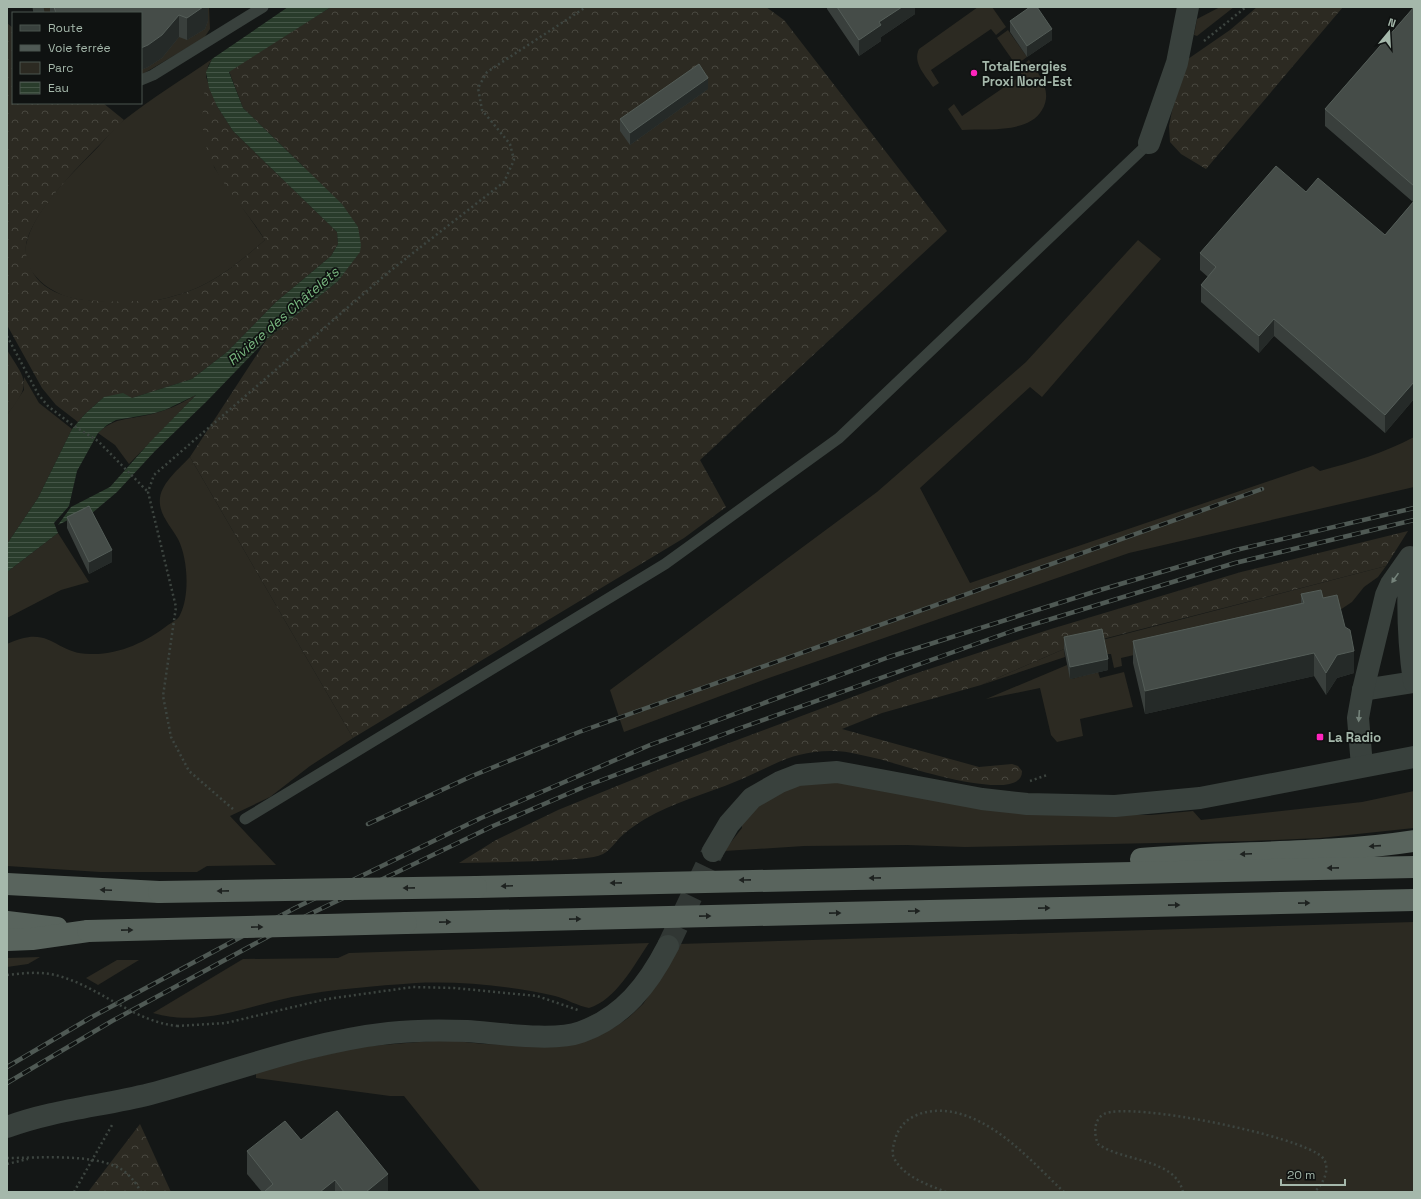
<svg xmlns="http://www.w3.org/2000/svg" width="1421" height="1199" viewBox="0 0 1421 1199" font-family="'Space Grotesk',sans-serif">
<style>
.green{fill:#2c2a22}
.forest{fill:url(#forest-crowns)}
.water{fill:url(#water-rules)}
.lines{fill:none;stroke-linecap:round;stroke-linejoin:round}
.minor-tunnel{stroke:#313734;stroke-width:22;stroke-dasharray:22 11;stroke-linecap:butt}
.path{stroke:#3d4540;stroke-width:2.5;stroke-dasharray:2 3;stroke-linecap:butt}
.service{stroke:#39413d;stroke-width:11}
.minor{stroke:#39413d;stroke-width:22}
.trunk{stroke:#59645d;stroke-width:22}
.rail-casing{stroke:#4f5954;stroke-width:4.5}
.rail{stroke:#0f1211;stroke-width:3;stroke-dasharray:9;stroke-linecap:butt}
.path-bridge{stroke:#3d4540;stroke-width:2.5;stroke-dasharray:2 3;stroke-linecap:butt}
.trunk-bridge{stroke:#59645d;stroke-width:22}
.wall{fill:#393f3c}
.shaded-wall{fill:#252a28}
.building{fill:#454c48;stroke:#545d58}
.oneway{fill:#74827a}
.oneway2{fill:#1e2220}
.poi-dot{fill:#ff24bd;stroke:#0f1211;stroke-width:1.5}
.labels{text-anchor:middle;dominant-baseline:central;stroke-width:3.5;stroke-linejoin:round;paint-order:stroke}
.poi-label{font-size:13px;font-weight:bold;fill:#a5b8ab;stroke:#0f1211;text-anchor:start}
.water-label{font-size:14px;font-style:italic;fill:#78b77f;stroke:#0f1211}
</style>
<defs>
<pattern id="forest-crowns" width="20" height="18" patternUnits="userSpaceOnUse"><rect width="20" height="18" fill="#2c2a22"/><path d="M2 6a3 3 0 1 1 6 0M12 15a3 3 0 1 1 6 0" fill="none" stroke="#48473f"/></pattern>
<pattern id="water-rules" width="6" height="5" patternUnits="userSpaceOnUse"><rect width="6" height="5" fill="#293c2b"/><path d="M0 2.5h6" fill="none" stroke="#455647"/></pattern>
</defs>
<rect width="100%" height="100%" fill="#141716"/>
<!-- green -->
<g class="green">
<polygon points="42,7 209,7 210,29 204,38 141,75 141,13 44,13"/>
<path d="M978 7H992L1006 27 996 35 991 29 931 70 939 83 933 87C926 76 912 63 919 49Z"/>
<polygon points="1220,7 1234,7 1197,36 1194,35 1197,19"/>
<polygon points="1008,30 1027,57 1016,65 997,38"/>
<path d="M212 59 208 66 206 77 214 167 265 240C245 257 225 275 201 286 189 292 172 297 158 300 137 304 88 303 68 297 46 290 21 270 26 245 34 208 74 172 99 146 107 137 115 127 124 120 152 98 183 79 212 59Z"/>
<path d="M1029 60C1040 75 1053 92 1042 110 1028 134 987 128 962 130L948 109 954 104 962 116 1022 75 1018 68Z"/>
<path d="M1138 240 1161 259 1042 397 1030 387 920 488 970 583 1313 466 1320 471C1353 462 1384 453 1414 437V487L1129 553 766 679 624 732 610 690 877 492 1026 362Z"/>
<polygon points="24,377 39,403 72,429 38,498 7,544 7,415 24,390"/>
<path d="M197 394 129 464 115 445 98 433C116 416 130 420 152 414 168 410 183 403 197 394Z"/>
<path d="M190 457 353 738 310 766 270 797 230 816 276 865 207 866 197 872H100L7 866V644C51 623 54 654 90 654 119 655 146 642 168 625 172 622 178 620 180 615 190 595 188 559 178 539 171 526 158 514 160 498 162 482 180 468 190 457Z"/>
<polygon points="58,533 89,582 61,590 7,618 7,572"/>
<polygon points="1386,566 1378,577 1364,587 1352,602 1340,610 1301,617 1121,658 1122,666 1114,668 1111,654 1105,654 1102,640"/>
<polygon points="1064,649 1065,657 981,685"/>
<polygon points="1067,665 1071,679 1098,672 1100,678 1124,672 1133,707 1080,719 1083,736 1057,742 1051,735 1040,688 986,699"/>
<polygon points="841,781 1089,815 1151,815 1193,811 1201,820 1362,802 1414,791 1414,828 1320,838 1250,841 965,847 907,845 804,846 724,851 742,828 742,823 757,804 801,783"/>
<polygon points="1414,922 1414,1192 481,1192 404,1096 390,1096 256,1078 256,1071 359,1047 406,1043 446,1040 484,1044 553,1046 615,1027 628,1018 643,1004 652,991 678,944"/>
<path d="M649 943C634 965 616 1000 589 1008 578 1006 566 999 555 996 512 986 460 981 416 983 375 986 333 989 292 997 245 1007 201 1027 153 1013L243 959 338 958 349 953Z"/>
<polygon points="40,957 28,964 7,967 7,958"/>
<polygon points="117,960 139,960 98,985 86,978"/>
</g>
<!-- forest -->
<g class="forest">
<polygon points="331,7 766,7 784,20 947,231 700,460 726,507 684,538 353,738 190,457 267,339 338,281 360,251 304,167 243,108 229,71"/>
<polygon points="1257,7 1343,7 1206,169 1181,154 1170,142 1169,126 1172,111 1188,59 1230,30"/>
<path d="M7 23 13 28V103H103L124 120C96 149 33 207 26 245 25 254 27 261 31 269 47 304 102 302 134 301 142 301 151 301 158 300 172 297 189 292 201 286 225 275 245 257 265 240 246 208 212 178 205 141 200 120 204 98 206 77L217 106 233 131 337 232 338 244 331 256 276 302 227 352 192 379 132 398 104 397 85 414 78 422 56 405 42 388 7 325Z"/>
<path d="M7 350C27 382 32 383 7 415Z"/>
<path d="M1408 531 1386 566 1064 649 981 685 882 713 842 729 979 767 1012 764 1018 766 1022 771C1023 807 896 763 879 759 865 756 848 751 834 751 793 750 773 766 737 781 706 794 674 802 645 819 638 823 631 828 625 833 617 839 612 849 603 854 592 859 574 859 561 860 527 862 493 862 459 863L496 840 558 810 654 771 911 675 1051 629 1241 572Z"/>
<polygon points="140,1124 171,1192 88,1192"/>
</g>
<!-- water -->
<polygon class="water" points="288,7 331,7 229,72 243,108 342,204 358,227 361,245 360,252 338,281 267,339 206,402 155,451 117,492 91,514 86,511 58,525 71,507 110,487 150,442 196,395 165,410 151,414 116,420 107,425 98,433 77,471 69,506 54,523 58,533 7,572 7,544 38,498 72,429 85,414 104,397 123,393 132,398 192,379 227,352 276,302 331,256 338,244 337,232 233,131 217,106 209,88 206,72 212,59"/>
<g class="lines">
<!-- minor-tunnel -->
<polyline class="minor-tunnel" points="668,946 713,851"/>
<!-- path -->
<g class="path">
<polyline points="1204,41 1246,7"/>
<polyline points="7,336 38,394 48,406 71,424 98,441 148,492"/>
<polyline points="1030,781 1047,775"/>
<polyline points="233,809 189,771 171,737 163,696 176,607 148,492 154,475 390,271 504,182 514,160 510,144 482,110 478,88 487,72 586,7"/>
<polyline points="177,1026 226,1023 327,999 413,987 454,988 537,996 578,1010"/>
<path d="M7 1158C39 1158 93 1153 121 1169 130 1175 136 1183 141 1192"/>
<polyline points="7,1164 28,1159"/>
<polyline points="74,1192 112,1125"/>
<path d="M946 1192C928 1185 905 1177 895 1160 891 1154 893 1147 895 1140 902 1112 934 1107 957 1113 1000 1124 1033 1163 1064 1192"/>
<path d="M1183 1192C1175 1158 1123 1162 1098 1144 1094 1135 1093 1120 1104 1114 1130 1101 1301 1136 1322 1157 1332 1167 1323 1185 1314 1192"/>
</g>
<!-- service -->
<g class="service">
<polyline points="38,7 39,13"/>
<polyline points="141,80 153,75 263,7"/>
<polyline points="245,819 665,564 839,438 1149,143"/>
</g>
<!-- minor -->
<g class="minor">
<polyline points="1149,143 1177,63 1188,7"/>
<polyline points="1363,690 1414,682"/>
<path d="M1362 766 1358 718 1363 690 1386 595 1391 584 1410 557C1407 598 1408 641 1414 682"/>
<polyline points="713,851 729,824 752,798 780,782 798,775 837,772 982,799 1027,804 1115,806 1200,798 1414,757"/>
<path d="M7 1127C53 1110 102 1106 150 1094 229 1073 307 1042 389 1033 414 1030 441 1030 467 1031 497 1033 554 1042 581 1032 623 1017 648 985 668 946"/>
</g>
<!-- trunk -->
<g class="trunk">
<path d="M1141 859C1232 851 1323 855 1414 841"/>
<polyline points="7,884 159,892"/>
<polyline points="476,887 1414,867"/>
<polyline points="7,922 57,928"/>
<polyline points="406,923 1414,900"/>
<polyline points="7,940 32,939 88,931"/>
</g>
<!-- rail casing -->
<g class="rail-casing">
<g id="rail">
<polyline points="368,824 472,776 579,732 1262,489"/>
<polyline points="7,1067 90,1018 295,908 481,818 650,745 889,657 1100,590 1236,550 1414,508"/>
<polyline points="7,1083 112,1021 310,914 493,826 586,786 735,730 1015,630 1235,563 1414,520"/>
</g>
</g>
<!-- rail -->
<use href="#rail" class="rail"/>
<!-- path-bridge -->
<path class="path-bridge" d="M7 975C24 973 42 971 59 976 101 988 133 1021 177 1026"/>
<!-- trunk-bridge -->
<g class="trunk-bridge">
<polyline points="159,892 476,887"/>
<polyline points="88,931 406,923"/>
</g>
</g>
<!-- wall -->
<g class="wall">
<polygon points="50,7 208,7 208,21 205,29 187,40 179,37 162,58 148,67 141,70 141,13 50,13"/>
<polygon points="827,7 917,7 915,8 915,14 881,37 881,41 859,56 827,9"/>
<polygon points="1414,7 1414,399 1385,433 1274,336 1259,353 1201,302 1201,285 1208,277 1200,270 1200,253 1306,192 1385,235 1413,202 1325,126 1325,109"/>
<polygon points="1010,21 1052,40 1027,57 1010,32"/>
<polygon points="708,89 630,145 620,131 620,119"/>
<polygon points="67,517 112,562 89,574 67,528"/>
<polygon points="1301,594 1323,598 1354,673 1337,678 1326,695 1314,676 1145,714 1133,663 1133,641 1301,603"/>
<polygon points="1064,637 1108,670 1070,679 1064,649"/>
<polygon points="301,1140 388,1192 262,1192 247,1174 247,1151"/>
</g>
<!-- shaded-wall -->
<g class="shaded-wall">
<polygon points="203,7 208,7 208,21 205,29 187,40 187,18"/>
<polygon points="902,7 917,7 915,8 915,14 881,37 881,41 859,56 859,40 879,22"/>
<polygon points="179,15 179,37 162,58 148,67 141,70 141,48"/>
<polygon points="1052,29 1052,40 1027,57 1027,46"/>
<polygon points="708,78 708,89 630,145 630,133"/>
<polygon points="1274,319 1274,336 1259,353 1259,336"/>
<polygon points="1414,382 1414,399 1385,433 1385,415"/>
<polygon points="112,550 112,562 89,574 89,562"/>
<polygon points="1354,651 1354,673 1337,678 1326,695 1326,673 1337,655"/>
<polygon points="1314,653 1314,676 1145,714 1145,691"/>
<polygon points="1108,659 1108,670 1070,679 1070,667"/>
<polygon points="388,1174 388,1192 366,1192"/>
<polygon points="335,1180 335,1192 320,1192"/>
</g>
<!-- building -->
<g class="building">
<polygon points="54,7 203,7 187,18 179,15 162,35 148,45 141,48 141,13 56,13"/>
<polygon points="837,7 902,7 879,22 881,25 859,40"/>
<polygon points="1030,7 1037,7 1052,29 1027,46 1010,21"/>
<polygon points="1414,7 1414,186 1325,109"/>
<polygon points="699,64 708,78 630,133 620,119"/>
<polygon points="1276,166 1306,192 1318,178 1385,235 1414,201 1414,382 1385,415 1274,319 1259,336 1201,285 1216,267 1200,253"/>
<polygon points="89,506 112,550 89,562 67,517"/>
<polygon points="1321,590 1323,598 1337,595 1345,627 1350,630 1354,651 1337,655 1326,673 1314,653 1145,691 1133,641 1304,603 1301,594"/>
<polygon points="1102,629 1108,659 1070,667 1064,637"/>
<polygon points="337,1111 388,1174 366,1192 344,1192 335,1180 320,1192 264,1192 273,1184 247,1151 285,1121 301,1140"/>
</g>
<!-- one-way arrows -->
<defs><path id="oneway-solid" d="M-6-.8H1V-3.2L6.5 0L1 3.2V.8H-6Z"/></defs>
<g class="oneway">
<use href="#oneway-solid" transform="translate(1395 578) rotate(125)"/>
<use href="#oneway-solid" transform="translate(1359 716) rotate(94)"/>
</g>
<g class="oneway2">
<use href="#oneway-solid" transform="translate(1375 846) rotate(176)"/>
<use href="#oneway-solid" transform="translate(1246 854) rotate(178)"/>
<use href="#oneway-solid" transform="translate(1333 868) rotate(179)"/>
<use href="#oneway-solid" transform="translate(875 878) rotate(179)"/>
<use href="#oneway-solid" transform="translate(745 880) rotate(179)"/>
<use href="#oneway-solid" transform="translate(616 883) rotate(179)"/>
<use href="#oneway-solid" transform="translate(507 886) rotate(178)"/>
<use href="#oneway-solid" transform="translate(409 888) rotate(179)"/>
<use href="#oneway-solid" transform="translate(106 890) rotate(-178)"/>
<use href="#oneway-solid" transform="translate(223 891) rotate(179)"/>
<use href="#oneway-solid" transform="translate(1304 903) rotate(-1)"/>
<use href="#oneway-solid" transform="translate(1174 905) rotate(-1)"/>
<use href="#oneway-solid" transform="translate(1044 908) rotate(-1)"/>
<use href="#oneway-solid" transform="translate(914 911) rotate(-1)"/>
<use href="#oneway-solid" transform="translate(835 913) rotate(-1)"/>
<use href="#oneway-solid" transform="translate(705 916) rotate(-1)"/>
<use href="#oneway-solid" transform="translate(575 919) rotate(-1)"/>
<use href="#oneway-solid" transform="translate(445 922) rotate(-1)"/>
<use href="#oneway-solid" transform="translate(257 927) rotate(-1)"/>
<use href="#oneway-solid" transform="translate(127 930) rotate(-1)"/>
</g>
<!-- markers -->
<g class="poi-dot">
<circle cx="974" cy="73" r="4"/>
<rect x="1316" y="733" width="8" height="8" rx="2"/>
</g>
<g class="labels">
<!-- poi labels -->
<g class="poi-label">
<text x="982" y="66">TotalEnergies<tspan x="982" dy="15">Proxi Nord-Est</tspan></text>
<text x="1328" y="737">La Radio</text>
</g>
<!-- water labels -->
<g class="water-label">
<text transform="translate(283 316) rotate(-41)">Rivière des Châtelets</text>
</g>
</g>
<!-- border -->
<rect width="1421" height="1199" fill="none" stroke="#a5b8ab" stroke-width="16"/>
<!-- legend -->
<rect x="12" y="12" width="130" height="92" fill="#0f1211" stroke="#4b544f"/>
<rect x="20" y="25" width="20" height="6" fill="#39413d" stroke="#4b544f"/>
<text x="48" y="32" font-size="12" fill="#a5b8ab">Route</text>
<rect x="20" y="45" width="20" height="6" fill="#4f5954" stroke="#4b544f"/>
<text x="48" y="52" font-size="12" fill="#a5b8ab">Voie ferrée</text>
<rect x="20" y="62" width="20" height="12" fill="#2c2a22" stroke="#4b544f"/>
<text x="48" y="72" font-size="12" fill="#a5b8ab">Parc</text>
<rect x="20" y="82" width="20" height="12" fill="url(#water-rules)" stroke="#4b544f"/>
<text x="48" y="92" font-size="12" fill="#a5b8ab">Eau</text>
<!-- north arrow -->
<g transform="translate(1389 32) rotate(18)" stroke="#0f1211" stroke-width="3" paint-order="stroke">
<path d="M0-3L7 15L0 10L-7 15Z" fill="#a5b8ab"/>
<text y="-6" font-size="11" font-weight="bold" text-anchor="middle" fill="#a5b8ab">N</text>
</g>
<!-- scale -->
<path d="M1281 1179v6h64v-6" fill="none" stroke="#a5b8ab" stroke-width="2"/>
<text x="1287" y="1179" font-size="12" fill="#a5b8ab" stroke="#0f1211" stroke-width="3" paint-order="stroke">20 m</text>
</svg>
